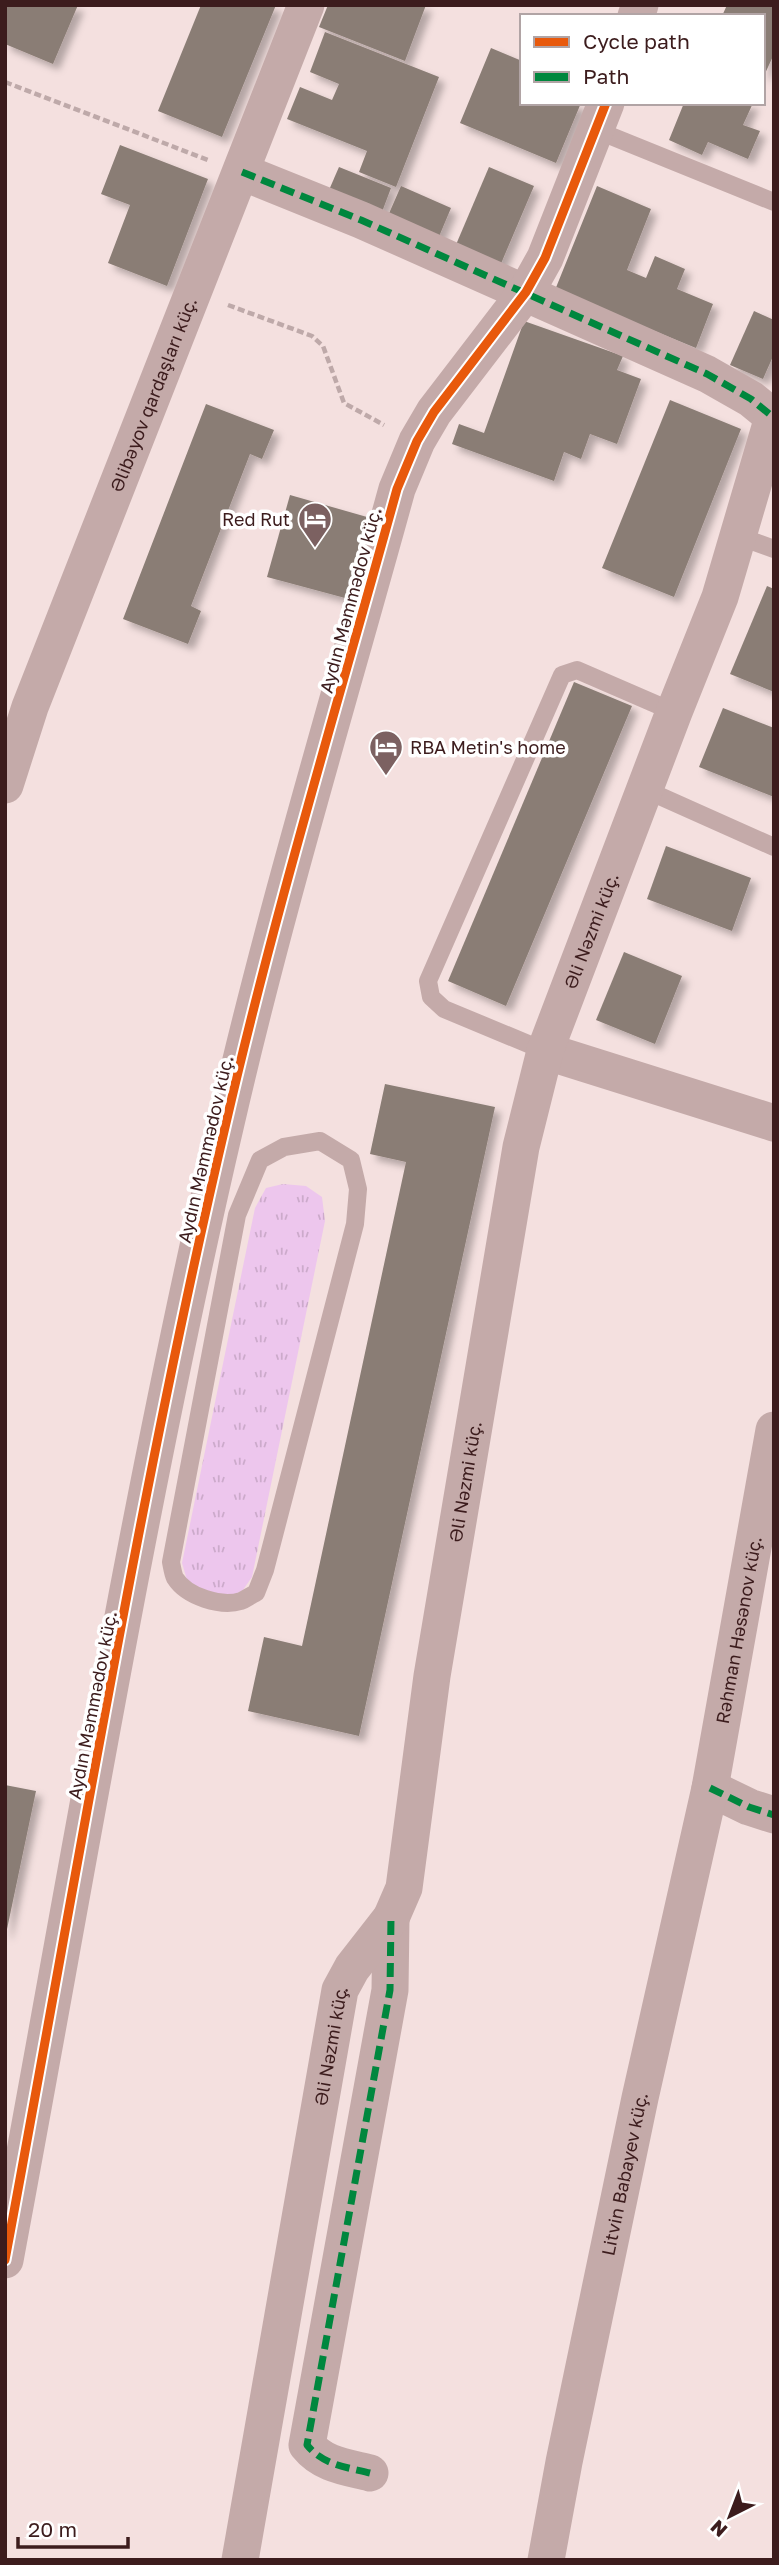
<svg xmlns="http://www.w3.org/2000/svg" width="779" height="2565" viewBox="0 0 779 2565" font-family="'Golos Text',sans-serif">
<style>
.grass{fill:url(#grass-tufts)}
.building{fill:#8a7d75;filter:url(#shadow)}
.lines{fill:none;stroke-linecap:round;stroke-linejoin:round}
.path{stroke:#bea9a9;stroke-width:4.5;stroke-dasharray:7 3.5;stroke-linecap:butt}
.lane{stroke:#c4aaa9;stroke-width:18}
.street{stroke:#c4aaa9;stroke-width:37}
.quiet{stroke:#00873e;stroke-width:7;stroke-dasharray:14 7;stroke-linecap:butt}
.cycleway-casing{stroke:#fff;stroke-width:13}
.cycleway{stroke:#e8590c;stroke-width:9}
.labels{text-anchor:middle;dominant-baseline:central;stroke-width:7;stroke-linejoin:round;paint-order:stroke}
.street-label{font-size:18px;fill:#3c1c1d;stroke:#fff}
.poi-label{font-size:18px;fill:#3c1c1d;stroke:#fff;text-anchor:end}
</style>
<defs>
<pattern id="grass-tufts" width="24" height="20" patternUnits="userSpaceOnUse" patternTransform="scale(1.75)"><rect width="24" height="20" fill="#edc6ed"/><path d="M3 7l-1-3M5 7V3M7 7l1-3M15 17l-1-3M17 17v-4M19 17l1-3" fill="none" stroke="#ccaacb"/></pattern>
<filter id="shadow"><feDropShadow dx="6" dy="6" stdDeviation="3.5" flood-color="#0004"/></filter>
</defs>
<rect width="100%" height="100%" fill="#f4e0df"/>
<!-- grass -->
<polygon class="grass" points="283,1184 306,1186 322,1197 325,1221 252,1577 243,1590 230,1597 202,1593 187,1580 182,1563 255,1208 266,1188"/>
<!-- building -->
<g class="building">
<polygon points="5,5 78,5 53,64 5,44"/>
<polygon points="201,5 276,5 222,137 158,111"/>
<polygon points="328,5 426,5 405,61 319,27"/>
<polygon points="727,5 774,5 774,54 763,78 763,16 722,16"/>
<polygon points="325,32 439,77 396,187 359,172 367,151 287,119 300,87 332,100 339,84 310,72"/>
<polygon points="491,48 522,61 522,103 581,103 556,163 460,123"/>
<polygon points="684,103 753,103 743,125 760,131 748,159 708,142 702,155 669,140"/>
<polygon points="120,145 208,179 167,286 108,263 130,205 101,194"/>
<polygon points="339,167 391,188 382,212 329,190"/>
<polygon points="489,167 534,186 500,266 455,247"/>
<polygon points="401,186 451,208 438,239 387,218"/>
<polygon points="597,186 651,209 627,270 646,278 655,256 685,269 677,289 713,304 696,348 555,290"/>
<polygon points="754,311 774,320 774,354 763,379 730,365"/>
<polygon points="524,321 623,356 617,370 641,379 617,444 590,434 581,459 564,452 554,481 452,444 459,424 484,433"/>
<polygon points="670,400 741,429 674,597 602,568"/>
<polygon points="206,404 274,430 262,459 250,454 191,606 201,611 188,644 123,619"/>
<polygon points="290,495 367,517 345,598 267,577"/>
<polygon points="767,586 774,589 774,692 730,674"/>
<polygon points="574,682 632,706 506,1006 448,981"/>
<polygon points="723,708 774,728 774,797 699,767"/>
<polygon points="666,846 751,878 732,931 647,899"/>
<polygon points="624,952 682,976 655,1044 596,1020"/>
<polygon points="385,1084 495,1107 359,1736 248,1711 264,1637 302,1646 406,1162 370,1154"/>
<polygon points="5,1785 36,1791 6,1934 5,1933"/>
</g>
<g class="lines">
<!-- path -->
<g class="path">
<polyline points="5,82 208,160"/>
<polyline points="228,305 312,336 323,346 344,403 384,425"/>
</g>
<!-- lane -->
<g class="lane">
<polyline points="596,130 774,202"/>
<polyline points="738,536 774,549"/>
<polyline points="644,789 774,847"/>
<polyline points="545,1051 444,1009 431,997 428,981 562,675 577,670 674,712"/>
<path d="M320 1141 351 1160 358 1189 355 1224 265 1570 256 1593C251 1595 246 1599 241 1601 221 1607 187 1597 175 1578 173 1574 172 1567 171 1562L237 1215 260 1160 284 1147Z"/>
</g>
<!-- street -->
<g class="street">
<polyline points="636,16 640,5"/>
<polyline points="242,172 361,220 707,374 751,399 773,417"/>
<path id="s1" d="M5 785 30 707 306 5"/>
<polyline points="545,1051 774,1123"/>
<polyline points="710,1788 749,1807 774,1815"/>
<path d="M5 2260C76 1880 138 1499 226 1123 275 910 339 700 397 489L417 441 434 412 526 292 545 258 606 103"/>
<path d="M370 2473C346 2467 323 2465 307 2445L390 1990 391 1918"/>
<path id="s2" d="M240 2560 340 1990 352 1968 391 1918 404 1888 432 1676 521 1147 545 1051 674 712 720 597 773 417"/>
<path id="s3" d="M546 2560 564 2462 640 2098 710 1788 774 1430"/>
</g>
<!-- quiet -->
<g class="quiet">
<polyline points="242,172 361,220 707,374 751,399 773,417"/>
<polyline points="710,1788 749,1807 774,1815"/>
<path d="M370 2473C346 2467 323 2465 307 2445L390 1990 391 1918"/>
</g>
<!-- cycleway casing -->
<g class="cycleway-casing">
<path id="cycleway" d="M5 2260C76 1880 138 1499 226 1123 275 910 339 700 397 489L417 441 434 412 526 292 545 258 606 103"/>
</g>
<!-- cycleway -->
<use href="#cycleway" class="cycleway"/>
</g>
<!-- icons -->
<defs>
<g id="hotel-pin" transform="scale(1.75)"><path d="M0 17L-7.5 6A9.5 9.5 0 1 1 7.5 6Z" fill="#7c6161" stroke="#fff"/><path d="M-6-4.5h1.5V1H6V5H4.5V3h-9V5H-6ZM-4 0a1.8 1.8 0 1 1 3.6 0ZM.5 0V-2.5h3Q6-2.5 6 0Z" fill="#fff"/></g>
</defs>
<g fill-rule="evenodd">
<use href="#hotel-pin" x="315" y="519"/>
<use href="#hotel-pin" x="386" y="747"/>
</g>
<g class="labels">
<!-- street labels -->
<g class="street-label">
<text stroke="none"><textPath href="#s1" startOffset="418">Əlibəyov qardaşları küç.</textPath></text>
<text transform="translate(350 600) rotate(-75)">Aydın Məmmədov küç.</text>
<text stroke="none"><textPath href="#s2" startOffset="1678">Əli Nəzmi küç.</textPath></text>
<text transform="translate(205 1149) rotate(-77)">Aydın Məmmədov küç.</text>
<text stroke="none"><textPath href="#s2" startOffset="1111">Əli Nəzmi küç.</textPath></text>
<text stroke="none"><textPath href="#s3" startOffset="950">Rəhman Həsənov küç.</textPath></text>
<text transform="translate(92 1705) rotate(-79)">Aydın Məmmədov küç.</text>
<text stroke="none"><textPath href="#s2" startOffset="523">Əli Nəzmi küç.</textPath></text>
<text stroke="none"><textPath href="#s3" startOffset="394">Litvin Babayev küç.</textPath></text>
</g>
<!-- poi labels -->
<g class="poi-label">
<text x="290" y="519">Red Rut</text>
<text x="410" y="747" text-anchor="start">RBA Metin's home</text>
</g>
</g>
<!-- border -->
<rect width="779" height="2565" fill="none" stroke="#3c1c1d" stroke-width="14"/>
<!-- legend -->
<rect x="520" y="14" width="245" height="91" fill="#ffffff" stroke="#b1a4a5" stroke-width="2"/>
<rect x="534" y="37" width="35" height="10" fill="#e8590c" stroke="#b1a4a5" stroke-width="2"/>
<text x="583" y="49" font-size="21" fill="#3c1c1d">Cycle path</text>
<rect x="534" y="72" width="35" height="10" fill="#00873e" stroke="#b1a4a5" stroke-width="2"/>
<text x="583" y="84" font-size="21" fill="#3c1c1d">Path</text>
<!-- north arrow -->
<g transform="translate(730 2516) rotate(222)" stroke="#ffffff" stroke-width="5" paint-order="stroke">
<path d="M0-5L12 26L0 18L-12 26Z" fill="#3c1c1d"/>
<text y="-10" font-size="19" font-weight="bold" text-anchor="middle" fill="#3c1c1d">N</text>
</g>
<!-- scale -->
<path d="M18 2537v10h110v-10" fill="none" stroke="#3c1c1d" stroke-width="3.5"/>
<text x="28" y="2537" font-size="21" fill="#3c1c1d" stroke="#ffffff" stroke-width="5" paint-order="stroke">20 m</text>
</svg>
